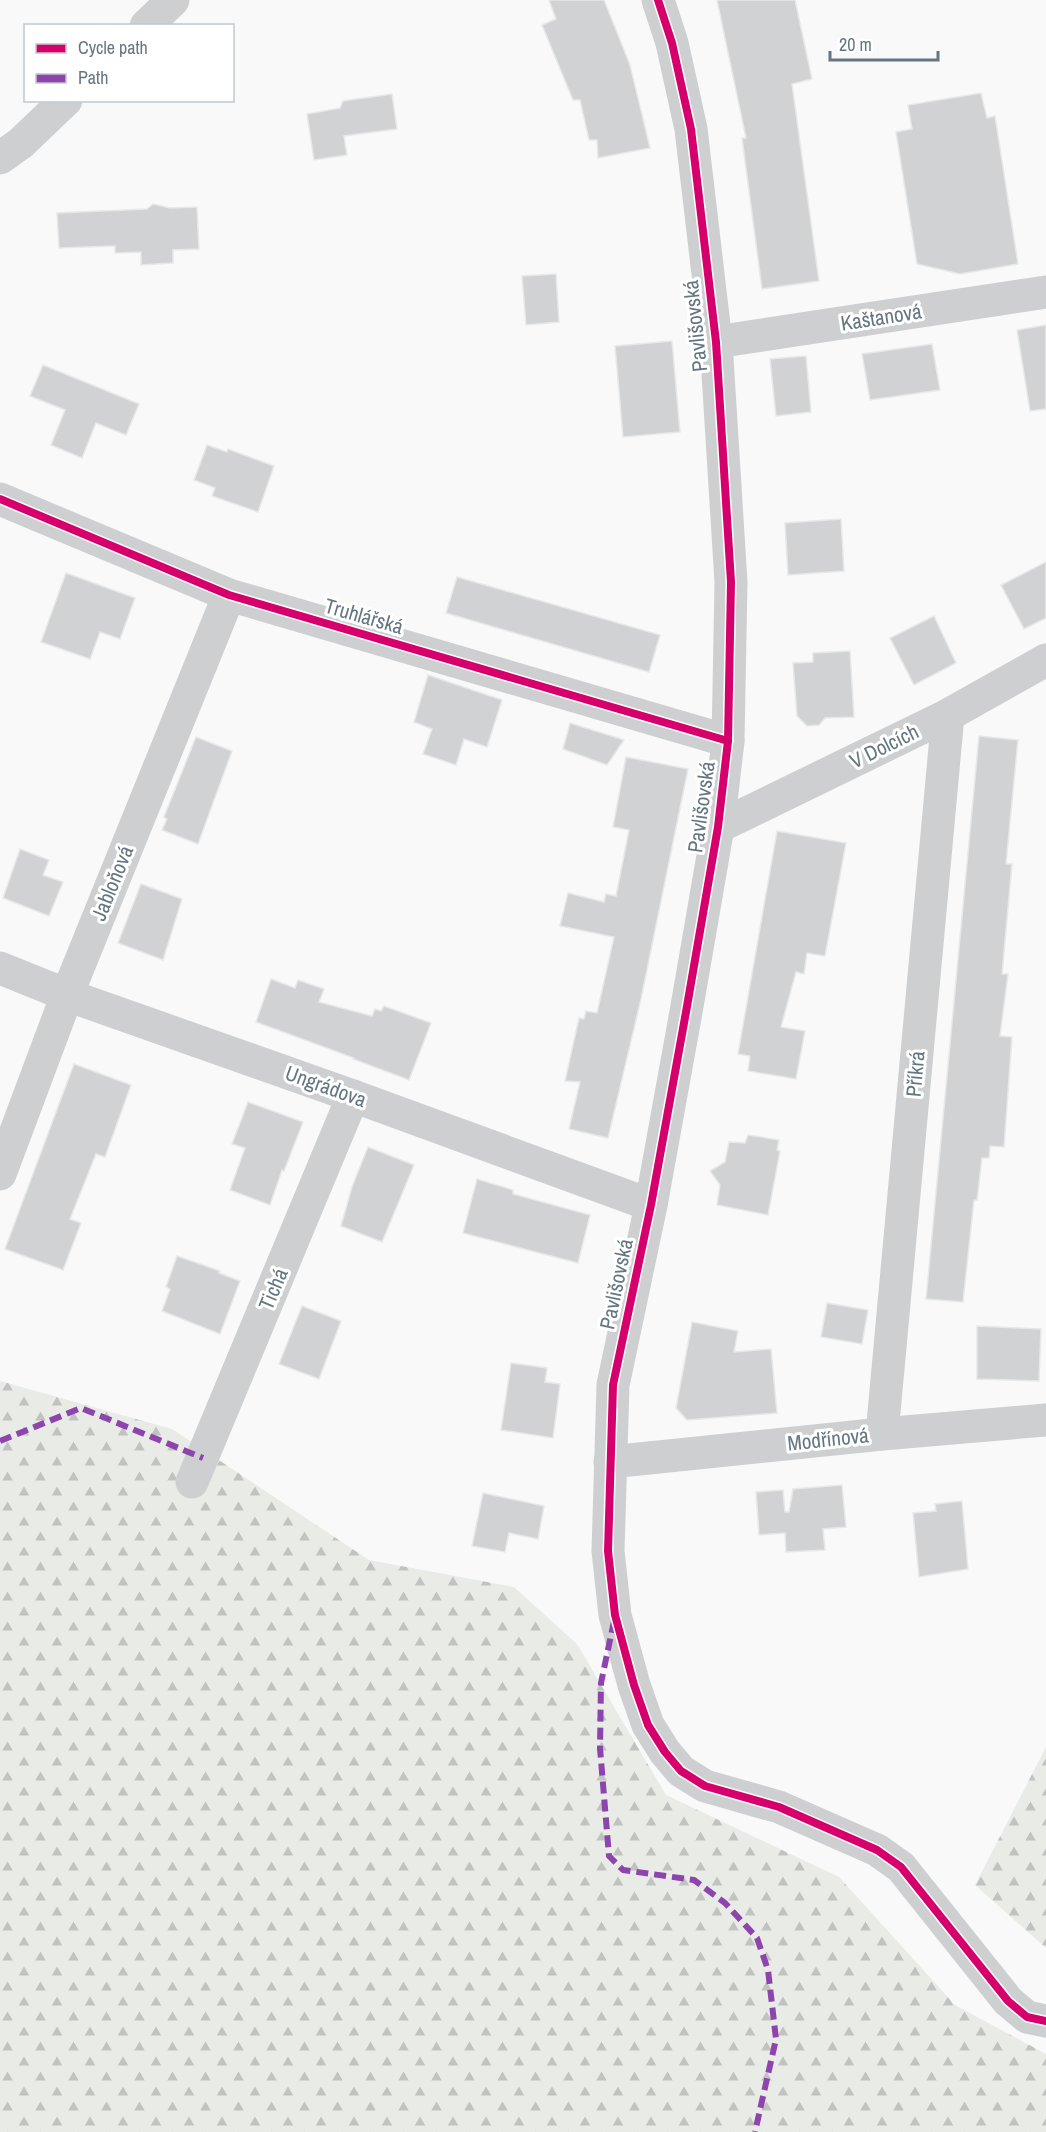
<svg xmlns="http://www.w3.org/2000/svg" width="1046" height="2132" viewBox="0 0 1046 2132" font-family="'Archivo Narrow',sans-serif">
<style>
.forest{fill:url(#forest-firs)}
.building{fill:#d0d2d3;stroke:#e8e8e8;stroke-width:1.5}
.lines{fill:none;stroke-linecap:round;stroke-linejoin:round}
.minor{stroke:#cecfd0;stroke-width:33}
.quiet{stroke:#8e44ad;stroke-width:6;stroke-dasharray:12 6;stroke-linecap:butt}
.cycleway-casing{stroke:#fff;stroke-width:11}
.cycleway{stroke:#d6006c;stroke-width:8}
.labels{text-anchor:middle;dominant-baseline:central;stroke-width:6;stroke-linejoin:round;paint-order:stroke}
.street-label{font-size:21px;fill:#657683;stroke:#fff}
</style>
<defs>
<pattern id="forest-firs" width="22" height="20" patternUnits="userSpaceOnUse" patternTransform="scale(1.5)"><rect width="22" height="20" fill="#e8ebe6"/><path d="M5 1l3.5 6h-7zM16 11l3.5 6h-7z" fill="#c0c3c0"/></pattern>
</defs>
<rect width="100%" height="100%" fill="#f9f9f9"/>
<!-- forest -->
<g class="forest">
<polygon points="0,1381 172,1429 369,1560 514,1587 577,1644 666,1795 839,1877 955,2005 1046,2054 1046,2132 0,2132"/>
<polygon points="1046,1747 1046,1948 975,1885"/>
</g>
<!-- building -->
<g class="building">
<polygon points="549,0 604,0 630,65 650,148 598,158 597,140 589,140 580,100 573,100 542,25 556,19"/>
<polygon points="717,0 795,0 812,79 792,84 819,281 762,289 742,138 746,138"/>
<polygon points="981,93 987,118 995,116 1018,264 960,274 917,264 896,132 912,129 908,105"/>
<polygon points="392,94 397,129 344,136 347,155 314,160 307,114 340,108 343,101"/>
<polygon points="153,204 170,208 197,207 199,249 173,250 173,263 141,265 141,252 115,253 115,246 59,248 57,213 147,209"/>
<polygon points="556,274 559,322 526,325 522,276"/>
<polygon points="1046,325 1046,409 1030,411 1017,330"/>
<polygon points="672,341 680,432 623,437 615,346"/>
<polygon points="932,344 940,390 870,400 862,354"/>
<polygon points="806,356 811,412 776,416 770,359"/>
<polygon points="43,365 139,404 126,435 96,423 82,458 51,445 65,410 30,396"/>
<polygon points="207,445 227,452 228,449 274,466 258,512 212,496 215,488 194,480"/>
<polygon points="841,519 844,571 788,575 785,523"/>
<polygon points="1046,562 1046,618 1024,629 1001,585"/>
<polygon points="66,573 135,598 120,639 100,632 90,659 41,642"/>
<polygon points="457,577 660,635 649,672 446,613"/>
<polygon points="934,616 956,663 914,685 890,638"/>
<polygon points="850,651 854,717 825,718 819,725 807,726 797,716 793,663 813,662 813,653"/>
<polygon points="428,675 502,700 487,747 464,739 456,765 423,754 432,729 414,722"/>
<polygon points="570,723 624,740 607,765 563,749"/>
<polygon points="979,736 1018,740 1006,864 1012,864 1002,974 1008,974 1000,1036 1012,1037 1004,1147 990,1146 989,1158 982,1158 977,1200 974,1200 963,1302 926,1299"/>
<polygon points="196,737 232,751 198,844 162,830 167,819 164,817"/>
<polygon points="626,757 688,769 641,999 608,1138 569,1129 580,1082 565,1081 579,1018 584,1019 586,1011 597,1013 614,937 560,926 568,893 604,902 606,894 616,896 629,830 613,827"/>
<polygon points="777,831 846,843 825,956 807,953 804,974 796,972 781,1027 805,1031 796,1079 748,1071 750,1056 738,1054"/>
<polygon points="20,849 49,860 43,875 63,882 49,916 3,898"/>
<polygon points="141,884 182,899 163,960 118,943"/>
<polygon points="271,979 295,988 298,980 324,989 319,1002 372,1016 375,1009 381,1011 384,1006 431,1023 409,1080 353,1059 354,1058 256,1022"/>
<polygon points="74,1064 131,1085 105,1157 96,1154 70,1219 81,1223 63,1270 5,1249"/>
<polygon points="248,1102 303,1122 284,1171 282,1170 270,1205 230,1190 245,1148 232,1144"/>
<polygon points="748,1135 779,1140 777,1150 780,1151 768,1215 717,1205 720,1185 710,1171 725,1162 729,1142 745,1143"/>
<polygon points="368,1147 414,1165 382,1242 341,1226 352,1187"/>
<polygon points="477,1179 513,1190 513,1194 590,1215 578,1263 463,1233"/>
<polygon points="177,1256 220,1271 219,1273 240,1281 220,1334 162,1311 170,1289 166,1287"/>
<polygon points="827,1303 868,1310 862,1344 821,1337"/>
<polygon points="302,1306 341,1321 319,1379 279,1364"/>
<polygon points="692,1322 738,1331 734,1352 771,1349 777,1413 687,1420 676,1408"/>
<polygon points="977,1326 1041,1329 1039,1381 977,1379"/>
<polygon points="511,1363 547,1368 545,1382 560,1384 553,1438 501,1430"/>
<polygon points="842,1485 846,1527 823,1529 825,1550 786,1552 785,1533 759,1535 756,1492 783,1490 785,1512 789,1512 793,1489"/>
<polygon points="483,1493 544,1506 538,1539 509,1533 505,1552 472,1546"/>
<polygon points="962,1501 968,1569 919,1577 913,1513 936,1511 935,1504"/>
</g>
<g class="lines">
<!-- minor -->
<g class="minor">
<polyline points="658,0 672,43 691,129 716,342 731,582 728,741 718,827 686,1012 651,1205 613,1385 608,1551 615,1615 634,1685 648,1725 665,1752 681,1771 705,1786 779,1807 877,1850 901,1867 1008,2001 1027,2017 1046,2021"/>
<polyline points="146,26 173,0"/>
<polyline points="0,158 21,143 66,100"/>
<polyline points="716,342 1046,292"/>
<polyline points="0,499 229,595 728,741"/>
<polyline points="718,827 948,715 1046,660"/>
<polyline points="0,968 67,995 353,1096 651,1205"/>
<polyline points="0,1174 67,995 229,595"/>
<polyline points="882,1434 948,715"/>
<polyline points="610,1462 882,1434 1046,1420"/>
<polyline points="192,1482 353,1096"/>
</g>
<!-- quiet -->
<g class="quiet">
<polyline points="0,1441 81,1408 203,1458"/>
<polyline points="614,1621 601,1683 600,1748 609,1856 623,1870 694,1880 725,1903 757,1938 768,1970 776,2039 755,2132"/>
</g>
<!-- cycleway casing -->
<g class="cycleway-casing">
<g id="cycleway">
<polyline points="658,0 672,43 691,129 716,342 731,582 728,741 718,827 686,1012 651,1205 613,1385 608,1551 615,1615 634,1685 648,1725 665,1752 681,1771 705,1786 779,1807 877,1850 901,1867 1008,2001 1027,2017 1046,2021"/>
<polyline points="0,499 229,595 728,741"/>
</g>
</g>
<!-- cycleway -->
<use href="#cycleway" class="cycleway"/>
</g>
<g class="labels">
<!-- street labels -->
<g class="street-label">
<text transform="translate(881 317) rotate(-9)">Kaštanová</text>
<text transform="translate(695 326) rotate(-96)">Pavlišovská</text>
<text transform="translate(364 616) rotate(16)">Truhlářská</text>
<text transform="translate(884 746) rotate(-26)">V Dolcích</text>
<text transform="translate(701 807) rotate(-82)">Pavlišovská</text>
<text transform="translate(112 883) rotate(-68)">Jabloňová</text>
<text transform="translate(915 1074) rotate(-85)">Příkrá</text>
<text transform="translate(326 1086) rotate(20)">Ungrádova</text>
<text transform="translate(616 1284) rotate(-78)">Pavlišovská</text>
<text transform="translate(273 1289) rotate(-67)">Tichá</text>
<text transform="translate(828 1439) rotate(-6)">Modřínová</text>
</g>
</g>
<!-- legend -->
<rect x="24" y="24" width="210" height="78" fill="#ffffff" stroke="#c1c8cd" stroke-width="1.5"/>
<rect x="36" y="44" width="30" height="9" fill="#d6006c" stroke="#c1c8cd" stroke-width="1.5"/>
<text x="78" y="54" font-size="18" fill="#657683">Cycle path</text>
<rect x="36" y="74" width="30" height="9" fill="#8e44ad" stroke="#c1c8cd" stroke-width="1.5"/>
<text x="78" y="84" font-size="18" fill="#657683">Path</text>
<!-- scale -->
<path d="M830 51v9h108v-9" fill="none" stroke="#657683" stroke-width="3"/>
<text x="839" y="51" font-size="18" fill="#657683" stroke="#ffffff" stroke-width="4.5" paint-order="stroke">20 m</text>
</svg>
